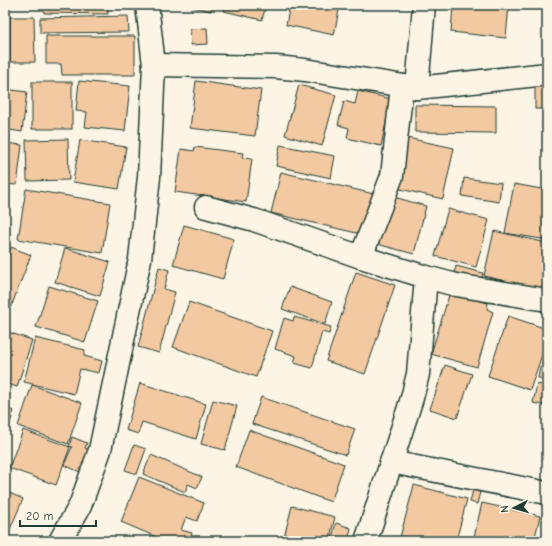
<svg xmlns="http://www.w3.org/2000/svg" width="552" height="546" viewBox="0 0 552 546" font-family="'Comic Neue',sans-serif">
<style>
.building{fill:#f3c9a2;stroke:#1f3d34}
.lines{fill:none;stroke-linecap:round;stroke-linejoin:round}
.minor-casing{stroke:#1f3d34;stroke-width:25}
.minor{stroke:#fcf5e5;stroke-width:22}
</style>
<rect width="100%" height="100%" fill="#fcf5e5"/>
<filter id="ink" filterUnits="userSpaceOnUse"><feTurbulence type="fractalNoise" baseFrequency=".025" numOctaves="2"/><feDisplacementMap in="SourceGraphic" scale="8" xChannelSelector="R" yChannelSelector="G"/><feConvolveMatrix kernelMatrix="1 2 1 2 8 2 1 2 1" color-interpolation-filters="sRGB"/></filter>
<g filter="url(#ink)">
<!-- building -->
<g class="building">
<polygon points="44,5 108,5 108,14 44,13"/>
<polygon points="183,5 212,5 211,11"/>
<polygon points="225,5 266,5 262,20 224,11"/>
<polygon points="290,5 340,5 334,35 286,25"/>
<polygon points="453,5 509,5 506,38 451,32"/>
<polygon points="5,12 9,13 5,34"/>
<polygon points="128,16 129,32 40,33 40,18"/>
<polygon points="10,17 34,17 35,62 10,62"/>
<polygon points="207,28 208,44 191,45 190,29"/>
<polygon points="46,36 135,36 135,75 62,75 61,64 46,64"/>
<polygon points="79,81 130,86 125,131 85,127 87,112 76,111"/>
<polygon points="196,81 261,90 255,136 190,128"/>
<polygon points="535,81 547,82 547,128 542,128 543,109 535,109"/>
<rect x="32" y="82" width="40" height="47"/>
<polygon points="299,85 336,95 322,146 285,135"/>
<polygon points="5,89 27,92 22,132 5,129"/>
<polygon points="358,91 391,99 381,146 347,138 349,128 338,125 344,101 355,104"/>
<polygon points="415,105 496,106 496,133 415,132"/>
<polygon points="407,138 454,148 443,199 396,188"/>
<polygon points="68,139 69,180 27,181 26,140"/>
<polygon points="80,140 126,147 119,189 73,182"/>
<polygon points="5,143 22,145 17,185 5,184"/>
<polygon points="280,145 335,156 331,178 276,166"/>
<polygon points="195,147 243,153 242,158 252,159 246,202 175,192 181,149 194,151"/>
<polygon points="281,172 374,194 365,235 271,213"/>
<polygon points="464,178 501,183 499,202 462,196"/>
<polygon points="514,184 547,190 547,240 505,233"/>
<polygon points="26,189 110,203 102,253 18,239"/>
<polygon points="390,196 426,206 414,254 377,244"/>
<polygon points="448,209 489,220 476,267 435,256"/>
<polygon points="184,225 234,239 223,279 173,265"/>
<polygon points="494,231 547,243 547,291 484,276"/>
<polygon points="11,247 31,255 11,307 5,305 5,265"/>
<polygon points="65,248 110,262 100,296 55,282"/>
<polygon points="456,266 483,273 480,287 452,280"/>
<polygon points="159,267 169,270 164,289 175,292 159,353 138,347"/>
<polygon points="356,272 395,285 365,374 326,361"/>
<polygon points="49,286 98,301 85,342 36,327"/>
<polygon points="290,287 332,302 325,324 282,309"/>
<polygon points="450,292 488,303 487,309 493,312 477,367 431,354"/>
<polygon points="189,302 272,331 256,377 173,347"/>
<polygon points="508,316 547,329 547,340 530,390 488,376"/>
<polygon points="294,317 331,327 329,334 322,332 312,368 294,363 296,356 275,349 284,318 293,321"/>
<polygon points="5,331 32,340 17,387 5,383"/>
<polygon points="35,338 85,350 84,356 102,361 99,373 80,369 74,394 24,382"/>
<polygon points="445,365 472,374 457,418 430,409"/>
<polygon points="540,367 547,368 547,379 538,378"/>
<polygon points="140,383 206,404 196,439 142,422 138,434 126,430"/>
<polygon points="537,384 547,386 547,406 533,403"/>
<polygon points="32,385 82,403 68,444 18,426"/>
<polygon points="261,397 355,429 346,455 252,424"/>
<polygon points="213,400 237,406 225,450 201,444"/>
<polygon points="5,408 14,411 5,438"/>
<polygon points="23,430 70,447 56,485 9,468"/>
<polygon points="249,430 344,464 331,502 236,467"/>
<polygon points="72,437 87,443 85,448 90,450 80,472 64,465 72,447 69,446"/>
<polygon points="134,445 146,449 137,474 125,470"/>
<polygon points="151,455 202,477 197,488 188,484 185,492 143,474"/>
<polygon points="139,477 204,503 197,521 186,517 181,530 192,533 189,541 166,541 121,522"/>
<polygon points="414,485 467,499 456,541 399,541"/>
<polygon points="473,490 480,492 477,504 470,502"/>
<polygon points="5,491 23,499 5,541"/>
<polygon points="482,503 540,516 534,541 473,541"/>
<polygon points="292,506 335,517 329,541 283,541"/>
<polygon points="336,523 351,528 348,541 331,541"/>
</g>
<g class="lines">
<!-- minor casing -->
<g class="minor-casing">
<g id="minor">
<polyline points="154,65 276,67 305,70 417,88 547,74"/>
<polyline points="417,88 424,5"/>
<polyline points="206,207 254,220 361,257 426,277 456,285 547,300"/>
<polyline points="361,257 392,176 402,86"/>
<polyline points="391,462 547,493"/>
<polyline points="60,541 80,506 100,450 140,259 149,177 154,65 147,5"/>
<polyline points="366,541 412,398 418,374 426,277"/>
</g>
</g>
<!-- minor -->
<use href="#minor" class="minor"/>
</g>
</g>
<!-- margin -->
<rect width="552" height="546" fill="none" stroke="#fcf5e5" stroke-width="20"/>
<rect x="10" y="10" width="532" height="526" fill="none" stroke="#1f3d34" stroke-width="1.5" filter="url(#ink)"/>
<!-- north arrow -->
<g transform="translate(514 508) rotate(264)" stroke="#fcf5e5" stroke-width="3" paint-order="stroke">
<path d="M0-3L7 15L0 10L-7 15Z" fill="#1f3d34"/>
<text y="-6" font-size="11" font-weight="bold" text-anchor="middle" fill="#1f3d34">N</text>
</g>
<!-- scale -->
<path d="M20 520v6h76v-6" fill="none" stroke="#1f3d34" stroke-width="2"/>
<text x="26" y="520" font-size="12" fill="#1f3d34" stroke="#fcf5e5" stroke-width="3" paint-order="stroke">20 m</text>
</svg>
